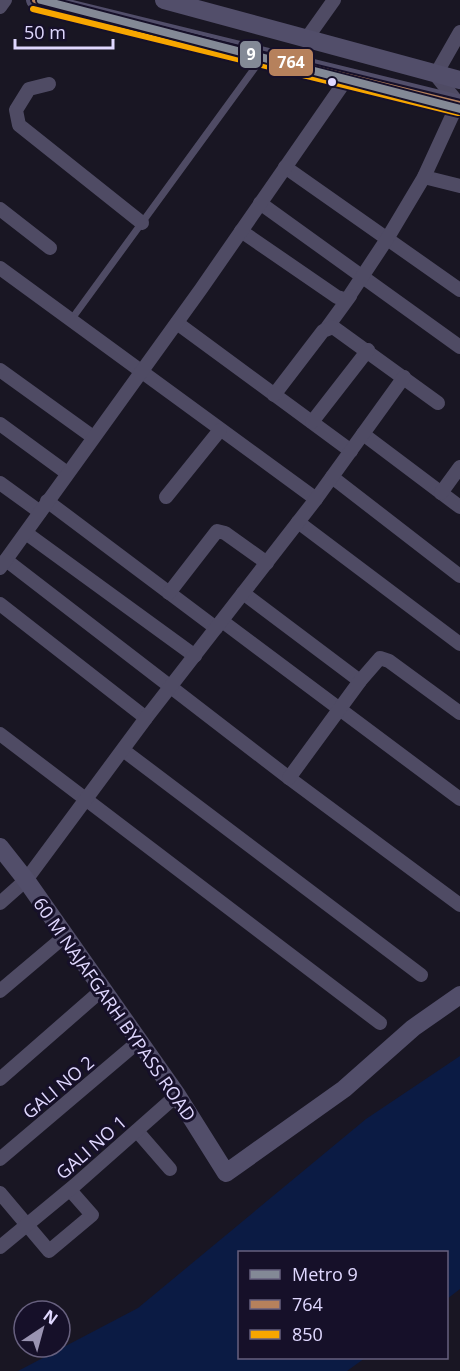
<svg xmlns="http://www.w3.org/2000/svg" width="460" height="1371" viewBox="0 0 460 1371" font-family="'Open Sans',sans-serif">
<style>
.water{fill:#0b1b44}
.lines{fill:none;stroke-linecap:round;stroke-linejoin:round}
.lane{stroke:#4f4b64;stroke-width:7}
.street{stroke:#4f4b64;stroke-width:14}
.secondary{stroke:#524e6a;stroke-width:18}
.bus-1-casing{stroke:#161029;stroke-width:10}
.bus-2-casing{stroke:#161029;stroke-width:10}
.bus-1{stroke:#b6815c;stroke-width:6}
.bus-2{stroke:#f7a600;stroke-width:6}
.metro-1-casing{stroke:#161029;stroke-width:12}
.metro-1{stroke:#838996;stroke-width:8}
.bus-dot{fill:#e0d8ff;stroke:#161029;stroke-width:2}
.labels{text-anchor:middle;dominant-baseline:central;stroke-width:6;stroke-linejoin:round;paint-order:stroke}
.street-label{font-size:18px;fill:#e0d8ff;stroke:#161029}
.line-badge{stroke:#161029;stroke-width:2}
.badge-label{font-size:16px;text-anchor:middle;font-weight:bold;fill:#fff}
</style>
<rect width="100%" height="100%" fill="#191623"/>
<!-- water -->
<polygon class="water" points="460,1056 460,1289 447,1299 446,1252 240,1252 240,1358 365,1358 347,1371 18,1371 138,1308 366,1119"/>
<g class="lines">
<!-- lane -->
<polyline class="lane" points="71,320 262,58"/>
<!-- street -->
<g class="street">
<polyline points="0,7 5,0"/>
<polyline points="307,38 334,0"/>
<polyline points="49,84 29,89 16,110 19,125 142,223"/>
<polyline points="285,167 460,290"/>
<polyline points="424,177 460,186"/>
<polyline points="260,203 460,347"/>
<polyline points="0,209 50,248"/>
<polyline points="241,231 337,297 344,299 348,298 387,239 424,177 458,103 438,78 436,74 460,32"/>
<polyline points="0,268 316,499"/>
<polyline points="177,323 351,451"/>
<polyline points="326,329 350,296"/>
<polyline points="0,370 93,437"/>
<polyline points="274,395 323,331 333,327 438,403"/>
<polyline points="312,422 368,350"/>
<polyline points="0,424 67,473"/>
<polyline points="363,434 460,507"/>
<polyline points="332,477 460,576"/>
<polyline points="0,483 40,512"/>
<polyline points="441,493 460,467"/>
<polyline points="166,497 220,430"/>
<polyline points="47,501 216,628"/>
<polyline points="298,522 460,644"/>
<polyline points="26,533 195,656"/>
<polyline points="6,560 289,778 460,905"/>
<polyline points="0,568 201,289 348,77"/>
<polyline points="169,593 217,531 225,533 267,563"/>
<polyline points="243,593 360,681"/>
<polyline points="0,604 146,718"/>
<polyline points="222,621 460,799"/>
<polyline points="0,734 380,1023"/>
<polyline points="123,750 421,975"/>
<polyline points="289,778 360,681 380,658 389,661 460,713"/>
<polyline points="0,903 26,880 146,718 316,499 404,377"/>
<polyline points="0,991 65,936"/>
<polyline points="0,1079 103,989"/>
<polyline points="137,1131 170,1169"/>
<polyline points="0,1159 138,1042"/>
<polyline points="0,1193 49,1251 92,1215 70,1190"/>
<polyline points="0,1247 74,1186 177,1095"/>
</g>
<!-- secondary -->
<g class="secondary">
<polyline points="35,0 460,104"/>
<polyline points="164,0 460,80"/>
<polyline points="0,847 26,880 177,1095 226,1173 344,1089 413,1028 460,995"/>
</g>
<!-- bus-1 casing -->
<g class="bus-1-casing">
<polyline id="bus-1" points="35,0 460,104"/>
</g>
<!-- bus-2 casing -->
<g class="bus-2-casing">
<polyline id="bus-2" points="33,9 458,113"/>
</g>
<!-- bus-1 -->
<use href="#bus-1" class="bus-1"/>
<!-- bus-2 -->
<use href="#bus-2" class="bus-2"/>
<!-- metro-1 casing -->
<g class="metro-1-casing">
<polyline id="metro-1" points="41,0 460,109"/>
</g>
<!-- metro-1 -->
<use href="#metro-1" class="metro-1"/>
</g>
<!-- markers -->
<circle class="bus-dot" cx="332" cy="82" r="5"/>
<g class="labels">
<!-- street labels -->
<g class="street-label">
<text transform="translate(115 1009) rotate(55)">60 M NAJAFGARH BYPASS ROAD</text>
<text transform="translate(58 1087) rotate(-40)">GALI NO 2</text>
<text transform="translate(91 1147) rotate(-41)">GALI NO 1</text>
</g>
</g>
<g class="line-badge">
<rect x="239" y="40" width="23" height="29" rx="6" fill="#838996"/>
<rect x="268" y="48" width="46" height="29" rx="6" fill="#b6815c"/>
</g>
<g class="badge-label">
<text x="251" y="60">9</text>
<text x="291" y="68">764</text>
</g>
<!-- legend -->
<rect x="238" y="1251" width="210" height="108" fill="#161029" stroke="#67607f" stroke-width="1.5"/>
<rect x="250" y="1270" width="30" height="9" fill="#838996" stroke="#67607f" stroke-width="1.5"/>
<text x="292" y="1281" font-size="18" fill="#e0d8ff">Metro 9</text>
<rect x="250" y="1300" width="30" height="9" fill="#b6815c" stroke="#67607f" stroke-width="1.5"/>
<text x="292" y="1311" font-size="18" fill="#e0d8ff">764</text>
<rect x="250" y="1330" width="30" height="9" fill="#f7a600" stroke="#67607f" stroke-width="1.5"/>
<text x="292" y="1341" font-size="18" fill="#e0d8ff">850</text>
<!-- north arrow -->
<g transform="translate(42 1329) rotate(36)"><circle r="28" fill="#161029" stroke="#67607f" stroke-width="1.5"/>
<path d="M0-4.5L10 22L0 15L-10 22Z" fill="#9a94b2"/>
<text y="-9" font-size="16" font-weight="bold" text-anchor="middle" fill="#e0d8ff">N</text>
</g>
<!-- scale -->
<path d="M15 39v9h98v-9" fill="none" stroke="#e0d8ff" stroke-width="3"/>
<text x="24" y="39" font-size="18" fill="#e0d8ff" stroke="#161029" stroke-width="4.5" paint-order="stroke">50 m</text>
</svg>
